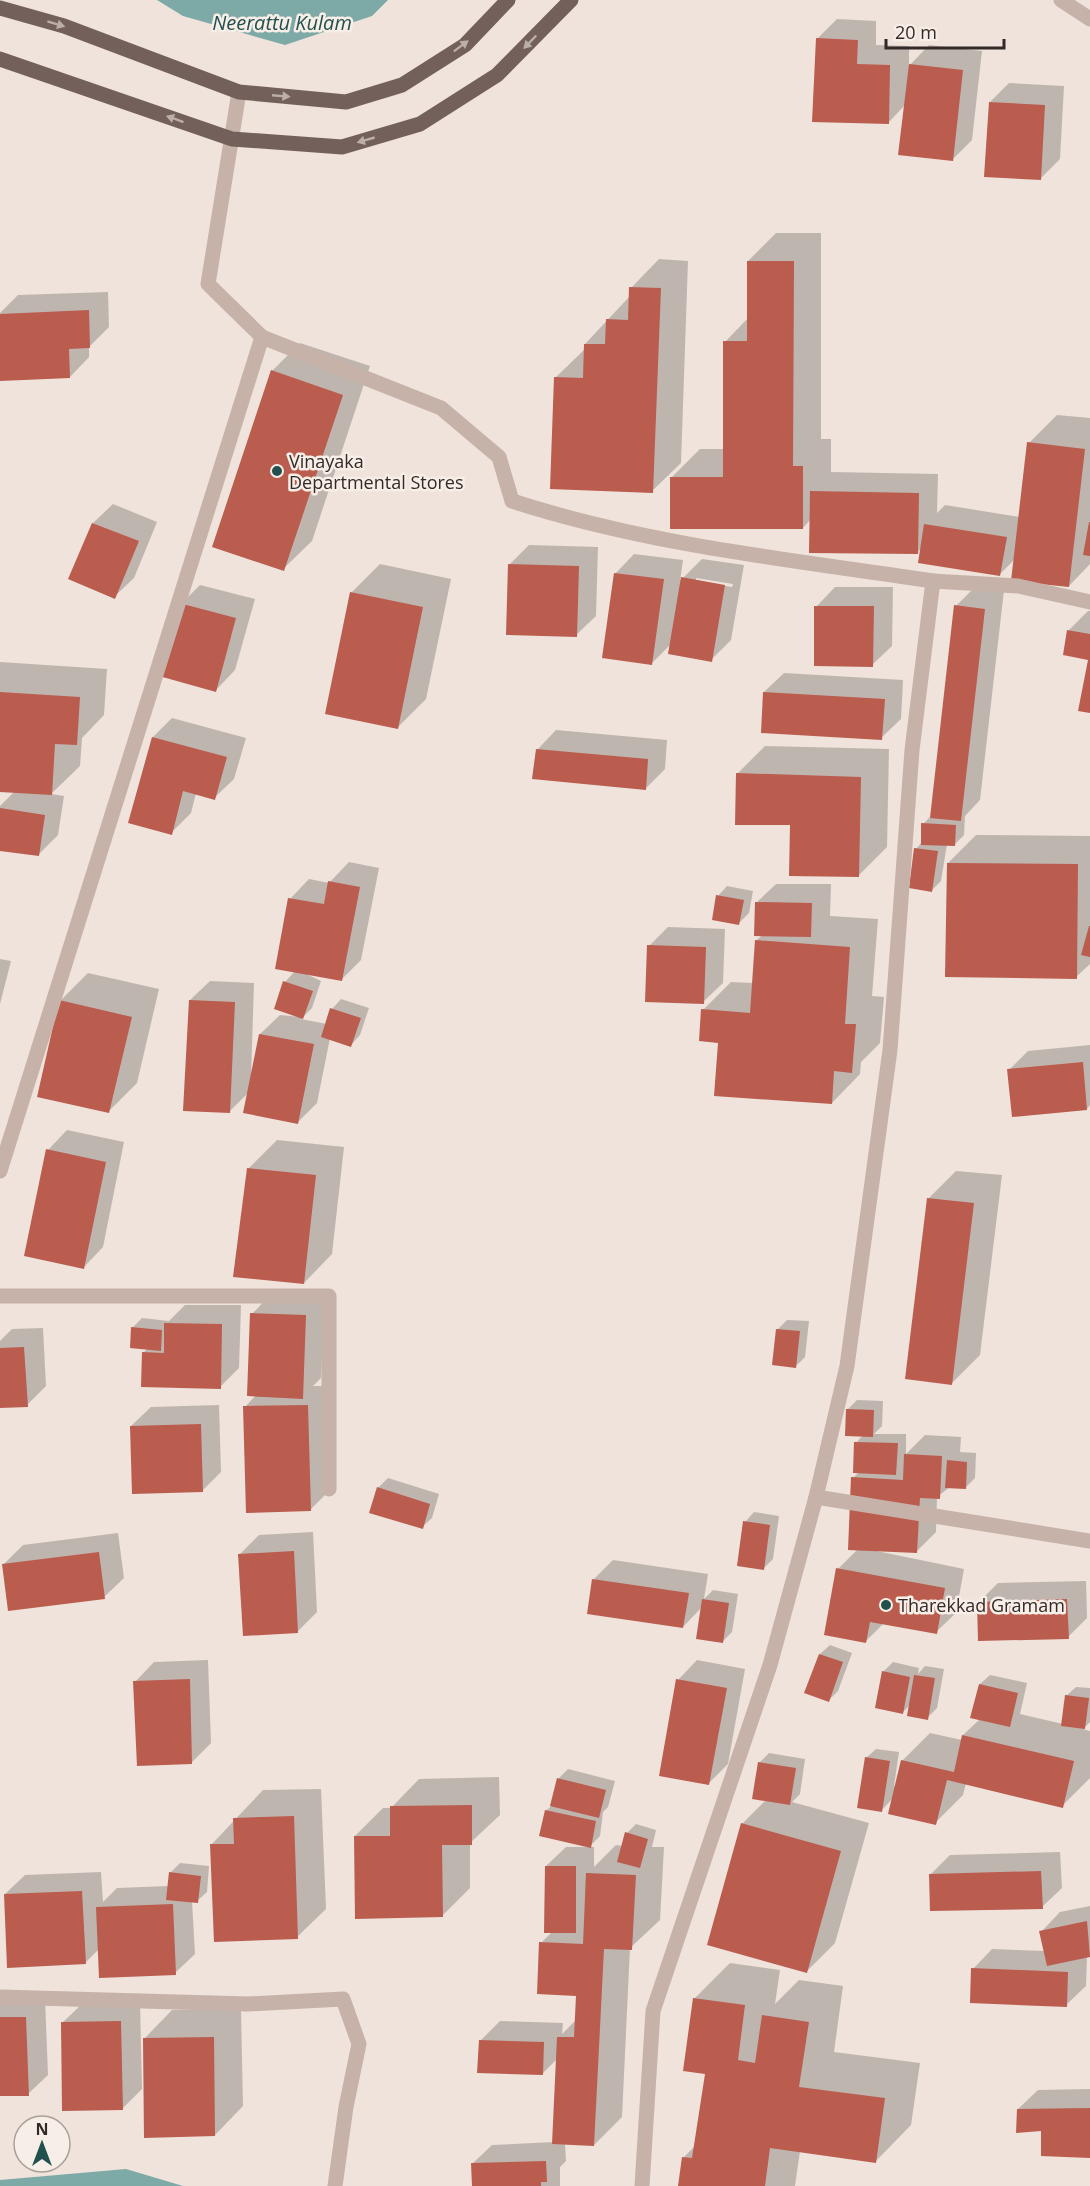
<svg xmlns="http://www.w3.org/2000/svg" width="1090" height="2186" viewBox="0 0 1090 2186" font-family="'Open Sans',sans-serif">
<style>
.water{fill:#7da9a6}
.shadow{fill:#0003;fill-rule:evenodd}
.building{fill:#ba5c4e}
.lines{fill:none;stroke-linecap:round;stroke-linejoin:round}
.minor{stroke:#c6b2a8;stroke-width:15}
.tertiary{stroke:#c6b2a8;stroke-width:15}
.primary{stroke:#74605a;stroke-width:15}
.oneway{fill:#bcaea8}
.poi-dot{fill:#21504e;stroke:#f7eee7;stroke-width:2}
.labels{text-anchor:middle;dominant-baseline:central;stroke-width:5;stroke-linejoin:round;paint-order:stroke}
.poi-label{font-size:18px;fill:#332a28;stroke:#f7eee7;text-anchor:start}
.water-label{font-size:20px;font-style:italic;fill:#21504e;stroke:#f7eee7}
</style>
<rect width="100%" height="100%" fill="#efe3db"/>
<!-- water -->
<g class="water">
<polygon points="157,0 388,0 372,16 285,45 183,16"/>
<polygon points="126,2169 183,2186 0,2186 0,2180"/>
</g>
<!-- shadow -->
<g class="shadow">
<polygon points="837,19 876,21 876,45 909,46 909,66 929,45 982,51 972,140 953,159 905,105 888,123 817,39"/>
<polygon points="1009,83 1064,86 1060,159 1041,178 990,102"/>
<polygon points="776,233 821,233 821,439 831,439 831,472 938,474 937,513 945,505 1020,517 1029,443 1057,415 1090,418 1090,564 1069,586 1015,559 1000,574 921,548 918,552 811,519 803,528 672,477 700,449 725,449 725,342 748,318 748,261"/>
<polygon points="659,259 688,261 681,463 652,491 555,378 585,349 585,344 630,296 631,288"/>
<polygon points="108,292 109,327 89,347 89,357 70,377 0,362 0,313 18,295"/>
<polygon points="300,343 370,366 312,541 283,569 272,371"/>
<polygon points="113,504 157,522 134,578 114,597 70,579 93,523"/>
<polygon points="529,545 598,547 596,616 576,635 510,564"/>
<path d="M634 554 683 560 680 581 702 559 744 565 731 640 711 660 671 644 652 663 615 574ZM696 578 733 584 732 587 696 581Z"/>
<polygon points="380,564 451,579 426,699 398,727 352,592"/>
<polygon points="200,585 255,599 235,670 216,690 181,604"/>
<polygon points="835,587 893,587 892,646 872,665 816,607"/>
<polygon points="975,587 1004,590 980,800 965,816 964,835 954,845 947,844 941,881 932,890 916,849 922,842 923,824 932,815 956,606"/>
<polygon points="1088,611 1090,611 1090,712 1090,658 1069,630"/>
<polygon points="0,662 107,669 104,715 82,738 80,766 51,794 64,796 58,835 39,854 0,849 0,806 14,792 0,791"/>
<polygon points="784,673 903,680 901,719 881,738 764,692"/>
<polygon points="172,718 246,738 234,779 214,798 196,793 191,813 171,833 153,737"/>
<polygon points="556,730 667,740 665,769 645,789 537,750"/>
<polygon points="765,746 889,749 887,847 859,875 737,774"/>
<polygon points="976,835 1090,836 1090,964 1076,977 948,863"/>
<polygon points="349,862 379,868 361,960 341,980 302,972 321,981 312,1008 301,1019 327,1024 332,1009 341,999 369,1008 360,1035 351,1045 330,1038 317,1103 298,1122 248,1093 229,1112 190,1000 210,981 254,983 251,1078 260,1034 280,1015 301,1017 285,982 295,971 290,899 309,879 329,883"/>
<polygon points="776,884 831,884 830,916 878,919 872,996 884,997 880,1043 861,1062 860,1074 832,1103 720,1041 703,1010 731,982 753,983 756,941 763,934 756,903"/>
<polygon points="727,886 753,891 749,913 739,923 718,896"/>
<polygon points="668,927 725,929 723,983 703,1002 649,946"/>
<polygon points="0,959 11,961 0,1004"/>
<polygon points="88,973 159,989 137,1083 108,1112 60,1001"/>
<polygon points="1090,1045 1090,1105 1087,1109 1009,1070 1028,1051"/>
<polygon points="67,1130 124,1142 103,1247 84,1267 48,1150"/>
<polygon points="277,1140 344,1147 332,1254 304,1283 248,1169"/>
<polygon points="956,1171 1002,1175 980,1355 952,1383 928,1199"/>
<polygon points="271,1294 325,1296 321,1378 313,1386 327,1386 330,1490 310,1510 245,1407 256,1395 252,1314"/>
<polygon points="185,1305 241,1305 239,1368 220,1387 143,1353 148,1348 132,1328 142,1318 169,1321"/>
<polygon points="787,1320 809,1321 805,1357 796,1366 778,1329"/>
<polygon points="43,1328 46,1386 27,1405 0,1407 0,1341 12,1329"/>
<polygon points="857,1400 883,1401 882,1426 874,1434 906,1434 906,1454 925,1435 961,1437 960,1452 976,1453 975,1478 965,1488 950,1487 937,1497 936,1532 916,1552 867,1549 964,1569 956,1613 936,1632 884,1623 865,1642 838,1569 858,1549 853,1478 859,1472 856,1443 863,1435 847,1410"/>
<polygon points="219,1405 221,1472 202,1491 131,1426 151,1407"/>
<polygon points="388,1478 439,1494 432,1518 422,1527 378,1488"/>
<polygon points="754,1512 779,1516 773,1559 763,1569 745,1522"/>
<polygon points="313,1532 317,1612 297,1632 240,1554 259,1535"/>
<polygon points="118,1533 124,1578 104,1597 3,1565 23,1545"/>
<polygon points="613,1560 708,1574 704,1599 713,1590 738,1594 732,1632 722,1642 702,1607 683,1627 594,1579"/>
<polygon points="1086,1581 1087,1618 1068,1637 978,1603 998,1583"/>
<polygon points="830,1645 852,1653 838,1691 829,1700 820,1654"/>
<polygon points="208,1660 211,1743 192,1762 135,1682 154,1662"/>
<polygon points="697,1660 745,1669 728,1764 709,1783 678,1680"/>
<polygon points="893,1662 919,1668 918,1674 925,1666 944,1669 937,1708 927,1718 911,1704 902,1713 883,1672"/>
<polygon points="990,1675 1027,1683 1020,1714 1063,1724 1066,1696 1076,1687 1090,1688 1090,1722 1083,1729 1090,1731 1090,1778 1062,1806 966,1783 963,1795 935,1823 893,1798 882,1810 866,1758 876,1749 899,1752 894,1786 896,1786 902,1761 930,1733 962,1740 963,1735 980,1719 980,1684"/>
<polygon points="769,1753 805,1759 800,1794 792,1802 869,1823 835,1943 807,1971 742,1824 766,1800 759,1763"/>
<polygon points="568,1769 615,1781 608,1807 603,1812 600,1836 589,1847 594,1847 594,1867 616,1845 623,1846 627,1833 636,1824 656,1830 652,1847 664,1847 660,1920 630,1948 622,2117 594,2145 565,2144 566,2161 560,2167 560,2186 473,2186 472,2164 492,2145 554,2142 558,2058 542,2074 480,2041 500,2021 563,2023 562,2034 576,2020 577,1995 541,1943 552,1932 546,1866 566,1847 589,1847 546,1811 552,1805 559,1778"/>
<polygon points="499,1777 500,1815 470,1843 470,1888 442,1916 355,1836 383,1808 391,1808 419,1779"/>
<polygon points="321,1789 326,1909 297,1937 211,1845 263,1790"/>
<polygon points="1060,1852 1062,1888 1042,1907 931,1874 950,1855"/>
<polygon points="180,1863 209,1866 207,1892 197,1901 192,1901 195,1954 175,1973 99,1949 85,1963 5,1894 25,1875 101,1872 103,1902 117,1888 169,1886 170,1873"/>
<polygon points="1090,1906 1090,1955 1087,1956 1086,1986 1066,2005 973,1969 992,1949 1045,1951 1041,1932 1060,1912"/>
<polygon points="730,1963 780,1970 775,2004 799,1980 843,1986 834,2052 920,2063 911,2125 876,2161 800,2151 795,2186 679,2186 683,2158 696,2145 706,2073 694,1999"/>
<polygon points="45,1998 48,2075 28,2094 0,2095 0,1999"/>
<polygon points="140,2002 142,2089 123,2108 62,2023 82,2004"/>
<polygon points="241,2009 243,2106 215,2135 144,2039 172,2010"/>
<polygon points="1090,2089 1090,2157 1043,2129 1018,2109 1038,2090"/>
</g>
<!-- building -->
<g class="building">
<polygon points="816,38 858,40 857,64 890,65 889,124 812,122"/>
<polygon points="909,64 963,70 953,161 898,155"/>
<polygon points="989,102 1045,105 1041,180 984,177"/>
<polygon points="747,261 794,261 793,466 803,466 803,529 670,529 670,477 723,477 723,341 747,341"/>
<polygon points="629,287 661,288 653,493 550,489 554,377 583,378 584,344 605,344 606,319 628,320"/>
<polygon points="89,310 90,348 69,349 70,378 0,381 0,314"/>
<polygon points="271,370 343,395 284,571 212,547"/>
<polygon points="1027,442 1085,449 1069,587 1011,581"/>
<polygon points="810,491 919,493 918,554 809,553"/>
<polygon points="1089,522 1090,522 1090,556 1083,555"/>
<polygon points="92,523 139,541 115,599 68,579"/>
<polygon points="924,524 1007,537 1000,576 918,563"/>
<polygon points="508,564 579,566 577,637 506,635"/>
<polygon points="614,573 664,579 652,665 602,658"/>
<polygon points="681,577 725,585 712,662 668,654"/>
<polygon points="350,592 423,607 398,729 325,714"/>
<polygon points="179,603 236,618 216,692 159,676"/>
<polygon points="954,605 985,609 961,821 930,818"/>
<polygon points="814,606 874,606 873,667 814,666"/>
<polygon points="1067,630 1090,634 1090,713 1078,711 1088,660 1063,655"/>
<polygon points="0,692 80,697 77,745 55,744 52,795 0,792"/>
<polygon points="763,692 885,699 882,740 761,733"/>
<polygon points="152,737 227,757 215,800 183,791 172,835 128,823"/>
<polygon points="536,749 648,759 646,790 532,779"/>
<polygon points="736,773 861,777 859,877 789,876 790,825 735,825"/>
<polygon points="0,808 45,815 39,856 0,851"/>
<polygon points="921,823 956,825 955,846 921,845"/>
<polygon points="914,848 938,851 932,892 909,888"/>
<polygon points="947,863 1078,864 1077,979 945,977"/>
<polygon points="328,881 360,887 342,981 275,969 288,898 324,904"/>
<polygon points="716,895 744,900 739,925 712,920"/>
<polygon points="755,902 812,903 811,937 754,936"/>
<polygon points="1089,926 1090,926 1090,957 1081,955"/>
<polygon points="755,940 850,947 845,1024 856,1024 852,1073 834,1071 832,1104 714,1096 718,1043 699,1041 701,1009 750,1013"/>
<polygon points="647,945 706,947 704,1004 645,1002"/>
<polygon points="283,981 313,991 303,1019 274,1009"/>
<polygon points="59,1000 132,1017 109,1113 37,1097"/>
<polygon points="189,1000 235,1002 230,1113 183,1111"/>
<polygon points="330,1008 361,1018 351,1047 321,1037"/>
<polygon points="259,1034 314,1044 298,1124 243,1113"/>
<polygon points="1083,1062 1087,1110 1012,1117 1007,1069"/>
<polygon points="46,1149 106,1162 84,1269 24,1256"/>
<polygon points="247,1168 316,1175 304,1284 233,1277"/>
<polygon points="927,1198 974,1203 952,1385 905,1379"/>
<polygon points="250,1313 306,1315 303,1399 247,1396"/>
<polygon points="164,1323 222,1324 221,1389 141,1387 142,1352 164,1353"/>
<polygon points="131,1327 162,1330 161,1351 130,1348"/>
<polygon points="776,1329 800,1331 796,1368 772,1365"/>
<polygon points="24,1347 28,1407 0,1408 0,1348"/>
<polygon points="308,1405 311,1511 246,1513 243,1406"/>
<polygon points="846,1409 874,1410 873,1437 845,1436"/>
<polygon points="201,1424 203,1492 132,1494 130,1426"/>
<polygon points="854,1442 898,1443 896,1475 853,1473"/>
<polygon points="904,1454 942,1456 940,1499 920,1498 917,1553 848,1550 851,1477 903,1480"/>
<polygon points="947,1460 967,1462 966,1489 945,1488"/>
<polygon points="377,1487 430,1504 423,1529 369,1513"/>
<polygon points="743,1521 770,1525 764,1570 737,1566"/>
<polygon points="294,1551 298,1633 243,1636 238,1554"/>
<polygon points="99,1552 105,1599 8,1611 2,1564"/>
<polygon points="836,1568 945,1588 937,1634 870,1622 866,1643 824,1635"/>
<polygon points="592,1579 689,1593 683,1628 587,1614"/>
<polygon points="702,1599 729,1603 723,1643 696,1639"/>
<polygon points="1067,1599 1069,1639 978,1641 977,1602"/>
<polygon points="819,1654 843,1662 829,1702 804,1693"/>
<polygon points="882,1671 910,1677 903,1714 875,1708"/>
<polygon points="914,1675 935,1678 928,1720 907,1716"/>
<polygon points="190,1679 192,1764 137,1766 133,1681"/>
<polygon points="676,1679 727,1688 709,1785 659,1776"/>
<polygon points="979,1684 1018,1693 1010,1727 970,1718"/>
<polygon points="1065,1695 1089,1698 1085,1729 1061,1726"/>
<polygon points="962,1735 1074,1761 1063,1808 947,1780 936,1825 888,1814 901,1760 954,1772"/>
<polygon points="865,1757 890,1761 882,1812 857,1808"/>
<polygon points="758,1762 796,1768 790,1805 752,1799"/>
<polygon points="557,1778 606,1790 599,1818 550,1806"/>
<polygon points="472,1805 472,1845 442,1845 443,1917 355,1919 354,1836 390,1836 390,1806"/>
<polygon points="545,1810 596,1821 591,1848 539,1836"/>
<polygon points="294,1816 298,1939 214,1942 210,1844 234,1844 233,1818"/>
<polygon points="741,1823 841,1851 807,1973 707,1945"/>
<polygon points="625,1832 648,1839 640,1868 617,1862"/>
<polygon points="545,1866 576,1866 576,1933 544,1933"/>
<polygon points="1041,1871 1043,1909 930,1911 929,1874"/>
<polygon points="169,1872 201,1876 198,1903 166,1900"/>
<polygon points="586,1873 636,1875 632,1950 604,1949 594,2146 552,2144 557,2037 574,2037 576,1996 537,1994 539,1942 583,1944"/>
<polygon points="82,1891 86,1964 7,1968 4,1894"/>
<polygon points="173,1904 176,1975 99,1978 96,1907"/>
<polygon points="1087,1921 1090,1957 1047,1966 1039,1931"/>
<polygon points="971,1968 1068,1972 1067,2007 970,2003"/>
<polygon points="693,1998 745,2005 738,2060 755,2063 762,2015 809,2022 799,2087 885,2098 876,2163 770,2148 765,2186 678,2186 682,2157 692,2158 705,2074 683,2071"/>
<polygon points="0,2017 26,2017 29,2096 0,2096"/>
<polygon points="121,2021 123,2110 62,2111 61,2022"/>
<polygon points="214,2037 215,2136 144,2138 143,2038"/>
<polygon points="479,2040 544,2042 543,2075 477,2073"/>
<polygon points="1090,2108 1090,2158 1041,2156 1041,2131 1016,2133 1017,2109"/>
<polygon points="546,2161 547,2182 541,2182 541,2186 472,2186 471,2163"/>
</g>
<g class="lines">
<!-- minor -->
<g class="minor">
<path d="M239 92 208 284 262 337 441 408 499 457 512 501C648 545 792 560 933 581L912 750 890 1050 847 1366 816 1497 770 1665 653 2011 642 2186"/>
<polyline points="933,581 1018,586 1090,602"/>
<polyline points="0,1171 262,337"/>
<polyline points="0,1296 329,1296 329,1489"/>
<polyline points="816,1497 1090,1541"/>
<polyline points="0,1997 248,2004 343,1999 359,2044 346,2107 335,2186"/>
</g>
<!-- tertiary -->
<polyline class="tertiary" points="1061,0 1090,19"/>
<!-- primary -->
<g class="primary">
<polyline points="0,8 64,26 239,92 346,102 402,85 465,45 508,0"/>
<polyline points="0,59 232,139 342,147 420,124 497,75 571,0"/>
</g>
</g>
<!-- one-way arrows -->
<defs><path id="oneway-solid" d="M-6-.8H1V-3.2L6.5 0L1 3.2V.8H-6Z" transform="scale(1.5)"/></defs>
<g class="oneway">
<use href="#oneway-solid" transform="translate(56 24) rotate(17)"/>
<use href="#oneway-solid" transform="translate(530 42) rotate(134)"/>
<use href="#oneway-solid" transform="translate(461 46) rotate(-37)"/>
<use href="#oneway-solid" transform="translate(281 96) rotate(5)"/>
<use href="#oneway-solid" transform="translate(175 119) rotate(-160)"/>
<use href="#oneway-solid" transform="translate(366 140) rotate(164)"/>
</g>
<!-- markers -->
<g class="poi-dot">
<circle cx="277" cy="471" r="6"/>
<circle cx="886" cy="1605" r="6"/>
</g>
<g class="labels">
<!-- poi labels -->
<g class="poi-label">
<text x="289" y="461">Vinayaka<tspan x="289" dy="21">Departmental Stores</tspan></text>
<text x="898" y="1605">Tharekkad Gramam</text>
</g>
<!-- water labels -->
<g class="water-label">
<text x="282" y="22">Neerattu Kulam</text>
</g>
</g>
<!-- north arrow -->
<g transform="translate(42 2144)"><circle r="28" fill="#f7eee7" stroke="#a9a09b" stroke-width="1.5"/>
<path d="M0-4.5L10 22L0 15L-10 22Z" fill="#21504e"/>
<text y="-9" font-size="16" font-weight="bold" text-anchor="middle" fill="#332a28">N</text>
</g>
<!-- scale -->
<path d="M886 39v9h118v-9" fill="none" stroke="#332a28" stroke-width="3"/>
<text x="895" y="39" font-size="18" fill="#332a28" stroke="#f7eee7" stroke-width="4.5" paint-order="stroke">20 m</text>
</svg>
